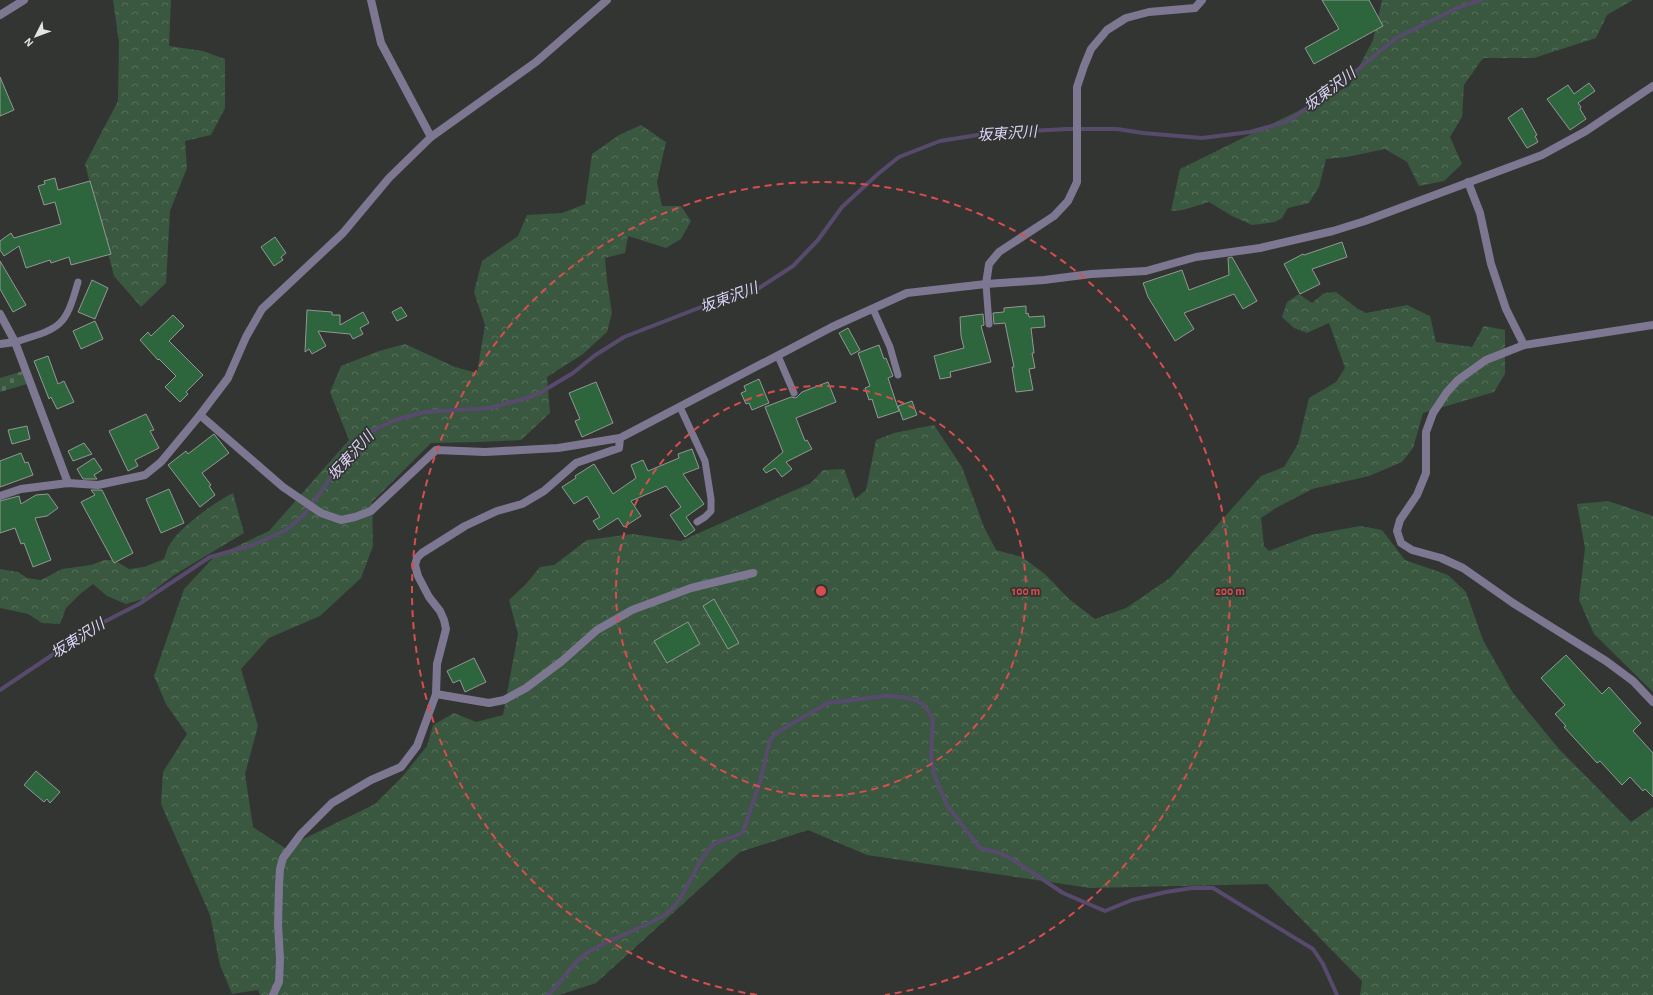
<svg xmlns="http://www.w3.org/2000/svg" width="1653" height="995" viewBox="0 0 1653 995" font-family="'Alegreya Sans','Noto Sans JP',sans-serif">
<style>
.forest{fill:url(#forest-crowns)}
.cemetery{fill:url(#cemetery-stones)}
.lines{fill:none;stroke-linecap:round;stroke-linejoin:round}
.stream{stroke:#584a6d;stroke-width:4}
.building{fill:#2d663c;stroke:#949794}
.service{stroke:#7e7792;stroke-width:7}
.minor{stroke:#7e7792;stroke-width:8}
.tertiary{stroke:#7e7792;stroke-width:8}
.ring{fill:none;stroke:#d94e4d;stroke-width:2;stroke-dasharray:7 5}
.labels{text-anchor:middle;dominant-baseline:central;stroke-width:3.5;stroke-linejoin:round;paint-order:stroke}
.water-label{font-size:15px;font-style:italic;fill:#dcd4f7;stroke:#333533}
.centre{fill:#d94e4d;stroke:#333533;stroke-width:2}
.ring-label{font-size:12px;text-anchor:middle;font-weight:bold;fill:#d94e4d;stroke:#333533;stroke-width:3.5;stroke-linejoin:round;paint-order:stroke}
</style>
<defs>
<pattern id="forest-crowns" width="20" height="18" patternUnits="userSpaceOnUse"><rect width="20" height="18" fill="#39583f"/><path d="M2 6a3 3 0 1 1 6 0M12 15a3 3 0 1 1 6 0" fill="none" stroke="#56705b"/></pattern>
<pattern id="cemetery-stones" width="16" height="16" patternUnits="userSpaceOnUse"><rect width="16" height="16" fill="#39583f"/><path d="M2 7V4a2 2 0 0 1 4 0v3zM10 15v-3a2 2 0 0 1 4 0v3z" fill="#56705b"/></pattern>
</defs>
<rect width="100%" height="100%" fill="#333533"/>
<!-- forest -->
<g class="forest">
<polygon points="113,0 171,0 169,46 203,51 225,59 225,108 211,135 185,141 187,168 170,211 166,283 141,307 114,276 85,164 118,101 119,43"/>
<polygon points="1382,0 1633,0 1607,15 1596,38 1534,58 1483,58 1464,85 1462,117 1450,137 1462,164 1444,181 1419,186 1407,162 1385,149 1347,157 1326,159 1319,187 1309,203 1288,208 1282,218 1275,222 1252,225 1232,216 1209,202 1183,210 1171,211 1180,169 1349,86 1373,40"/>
<polygon points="641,125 666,142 657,182 662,206 681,206 691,221 681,239 666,248 628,236 625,253 605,258 607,280 612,313 607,332 583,354 547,377 550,413 521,440 480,442 431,443 372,502 373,546 361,578 320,616 269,638 241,669 258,726 245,774 253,827 285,848 375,804 402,777 427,746 433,725 454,713 476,722 503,715 518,634 509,600 526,584 540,567 554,565 587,540 632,534 681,541 811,483 823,470 844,469 855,499 866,490 876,440 894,433 934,425 962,467 984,527 996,550 1022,557 1045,574 1069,599 1095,619 1126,608 1170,578 1261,476 1284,467 1298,444 1309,398 1336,382 1345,368 1329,323 1307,333 1294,328 1282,317 1287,302 1299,294 1312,303 1324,293 1336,292 1358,309 1366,313 1407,305 1430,316 1436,342 1472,347 1484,326 1505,330 1505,374 1494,392 1423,413 1413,448 1402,462 1369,476 1312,489 1276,508 1261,518 1264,546 1269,551 1311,535 1360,526 1382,530 1405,560 1448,575 1466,592 1483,640 1513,693 1559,749 1631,822 1653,807 1653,995 1360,995 1362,981 1267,884 1090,888 867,855 808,830 740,852 596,983 559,995 260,995 258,990 232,994 220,965 210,915 161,804 163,772 187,734 166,704 154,676 184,589 214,557 269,531 349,440 330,392 341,366 379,351 405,344 455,367 477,373 485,325 474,292 482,261 518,236 527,215 562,213 585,204 592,154 619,135"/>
<path d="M233 493 244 533 174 575 143 599 126 604 107 596 93 584 80 594 66 608 60 624 42 623 28 614 0 608V569L18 572 27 578 41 580 62 569 91 565 104 560H114L129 569 144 567 164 559C166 554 167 548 170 544 180 527 215 502 233 493Z"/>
<polygon points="1608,501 1653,516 1653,692 1594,634 1579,600 1585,548 1577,504"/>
</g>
<!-- cemetery -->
<polygon class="cemetery" points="23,371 27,384 0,392 0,378"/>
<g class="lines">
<!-- stream -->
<g class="stream">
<polyline points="0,690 94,627 139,604 210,557 253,545 286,530 304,515 343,461 370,432 395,420 425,412 489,408 520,400 538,394 573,373 594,356 624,337 709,304 753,292 793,266 818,240 842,207 879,173 899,157 940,141 990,133 1067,129 1117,129 1143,133 1202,138 1250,132 1286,122 1327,95 1396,38 1457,8 1481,0"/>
<path d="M548 995C562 983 571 963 587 953 611 937 645 929 667 913 685 901 695 861 713 845 719 839 734 839 743 832L760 782 770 740 776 733 828 703 886 696 903 697 915 700 924 705 933 719 931 755 934 774 940 789 948 807 980 848 999 853 1012 859 1063 893 1105 911 1132 900 1166 892 1192 888H1213L1313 949 1323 964 1337 995"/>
</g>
</g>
<!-- building -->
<g class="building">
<polygon points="1322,0 1369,0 1383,26 1314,64 1305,48 1339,29"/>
<polygon points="0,77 14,110 0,116"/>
<polygon points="1589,83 1595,91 1578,103 1581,107 1580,109 1586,119 1570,130 1547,99 1568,85 1574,94"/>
<polygon points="1522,108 1537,135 1535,136 1538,142 1527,148 1508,118"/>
<polygon points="55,178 58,190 90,181 111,254 71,265 69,257 51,263 50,260 26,268 19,246 4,256 0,250 0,241 11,233 14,238 61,224 55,202 44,205 38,186 45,184 44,181"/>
<polygon points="275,237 286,253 281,257 283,260 274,266 261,247"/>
<polygon points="1342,242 1347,257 1312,269 1320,284 1300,294 1284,264 1303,254 1304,255"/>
<polygon points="1232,257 1257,301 1243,309 1234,294 1184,313 1194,329 1175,341 1148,297 1143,283 1182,270 1189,290 1229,275 1228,258"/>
<polygon points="0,261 26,305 13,312 0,289"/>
<polygon points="92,280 108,288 95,319 78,312"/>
<polygon points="1026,306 1026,314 1028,313 1029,317 1044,316 1045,327 1031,328 1034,353 1032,353 1035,368 1029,369 1033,390 1016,392 1012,367 1014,367 1005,323 994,324 993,313 1004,312 1004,308"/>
<polygon points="401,307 407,316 397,321 392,312"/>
<polygon points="307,310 332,312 332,315 340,315 340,325 363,312 369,323 360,328 363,334 353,339 350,334 318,331 326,346 312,354 309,349 305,352"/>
<polygon points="983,314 984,325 981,326 991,362 950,372 951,377 940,379 934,356 964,348 961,336 960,317"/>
<polygon points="173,315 184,326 169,341 203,375 186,392 188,394 180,402 165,387 176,376 159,359 158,360 140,340 148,332 151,336"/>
<polygon points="95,321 103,339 81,349 73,331"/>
<polygon points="848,328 860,350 851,355 839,333"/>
<polygon points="879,345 884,359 886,358 893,376 888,378 899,411 878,418 872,399 869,400 865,388 870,386 858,353"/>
<polygon points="48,356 58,384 64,381 74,402 57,409 51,397 49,399 34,361"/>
<polygon points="759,379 769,403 752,410 749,403 746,404 741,393 746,391 744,386"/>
<polygon points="596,382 613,423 582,437 575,421 580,419 569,393"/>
<polygon points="828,382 836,402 796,418 805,441 807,440 812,449 786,462 792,469 782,477 775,468 766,473 763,469 783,452 765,407 791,397 796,398 802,392"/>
<polygon points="912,401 917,415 903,420 898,406"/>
<polygon points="146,414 154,430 150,431 159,448 135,460 138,466 128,471 109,431"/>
<polygon points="27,426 30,439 12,444 8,430"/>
<polygon points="214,434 229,453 202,473 211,485 209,486 215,495 200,507 168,465 186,451 188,454"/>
<polygon points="84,443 92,454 73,461 68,451"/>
<polygon points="692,449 699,468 683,474 704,504 686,517 695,530 685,537 670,515 681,507 666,486 631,501 641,516 624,527 618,518 599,530 593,521 600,517 587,496 574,504 562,487 576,478 575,476 594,464 613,494 636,478 631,465 643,460 648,471 679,458 678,454"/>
<polygon points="21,453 25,463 28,462 33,475 0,487 0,461"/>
<polygon points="94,458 102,470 94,475 97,479 83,479 77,469"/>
<polygon points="169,489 184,523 161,533 146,499"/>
<polygon points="91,490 102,490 133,553 114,563 81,502 95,495"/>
<polygon points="48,494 58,508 47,516 35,518 51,560 33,567 24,543 21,544 15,528 0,533 0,501 19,496 21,504 36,495"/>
<polygon points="714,599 739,643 728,649 703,606"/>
<polygon points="688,622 700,644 667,663 654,641"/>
<polygon points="1566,655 1602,694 1609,687 1641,723 1633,731 1653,753 1653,797 1645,789 1643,791 1630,777 1622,785 1600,761 1597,763 1564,727 1566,726 1555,714 1565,705 1541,678"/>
<polygon points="474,658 486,682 465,692 460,680 453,683 447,671"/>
<polygon points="36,771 60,792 50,803 47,799 44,802 24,785"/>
</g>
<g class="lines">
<!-- service -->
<g class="service">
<polyline points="986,284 989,324"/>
<polyline points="873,309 890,347 898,375"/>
<path d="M15 342C60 328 65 329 78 282"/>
<polyline points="778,356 794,393"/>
<polyline points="680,407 705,461 711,499 711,511 705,517 697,522"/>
</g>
<!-- minor -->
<g class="minor">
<polyline points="371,0 381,43 431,137"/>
<polyline points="0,15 24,0"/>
<polyline points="1468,182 1480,213 1491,264 1506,309 1524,345"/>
<polyline points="986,284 989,264 999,252 1054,216 1068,201 1077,182 1077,87 1084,66 1091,49 1107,30 1126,18 1149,12 1195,8 1202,0"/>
<polyline points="0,314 15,342 68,483"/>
<polyline points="1653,325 1524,345 1486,360 1458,380 1447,392 1433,413 1426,432 1426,473 1417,495 1400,520 1397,531 1401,543 1412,550 1441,558 1463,568 1513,603 1606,661 1633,681 1653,702"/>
<polyline points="0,344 15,342"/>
<polyline points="0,496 21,489 68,483 98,485 145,475 161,462 200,415 283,487 321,513 341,520 355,517 371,511 436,450 485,452 558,448 620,438 832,327 907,293 986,284 1044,280 1091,274 1146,271 1196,257 1260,248 1333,231 1365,221 1542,155 1586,131 1653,86"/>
<polyline points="436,694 489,703 504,700 526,688 562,661 597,630 632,610 691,588 753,573"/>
<polyline points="273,995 279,982 280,959 278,924 279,886 280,869 283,858 301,834 332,803 371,780 401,767 417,746 436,694 437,664 446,629 444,620 440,611 429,597 418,576 415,565 417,558 422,553 465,526 497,511 522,504 544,491 576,463 619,448 620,438"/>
</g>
<!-- tertiary -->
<polyline class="tertiary" points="200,415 228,378 246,337 262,309 343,233 389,178 431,137 536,62 607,0"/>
</g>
<!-- distance rings -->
<g class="ring">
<circle cx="821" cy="591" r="205"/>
<path d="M757 995A409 409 0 1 1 885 995"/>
</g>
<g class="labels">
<!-- water labels -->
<g class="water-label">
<text transform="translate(1330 90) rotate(-37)">坂東沢川</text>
<text transform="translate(1007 134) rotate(-4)">坂東沢川</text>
<text transform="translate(729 298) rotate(-20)">坂東沢川</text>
<text transform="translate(351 456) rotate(-48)">坂東沢川</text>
<text transform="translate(78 639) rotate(-32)">坂東沢川</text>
</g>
</g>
<circle cx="821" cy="591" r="6" class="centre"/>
<g class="ring-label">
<text x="1026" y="595">100 m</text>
<text x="1230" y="595">200 m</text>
</g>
<!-- north arrow -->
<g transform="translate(36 36) rotate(228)" stroke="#333533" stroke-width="3" paint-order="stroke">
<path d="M0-3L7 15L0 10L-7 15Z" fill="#e3e4e3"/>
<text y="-6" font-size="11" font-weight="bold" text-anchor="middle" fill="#e3e4e3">N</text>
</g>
</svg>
